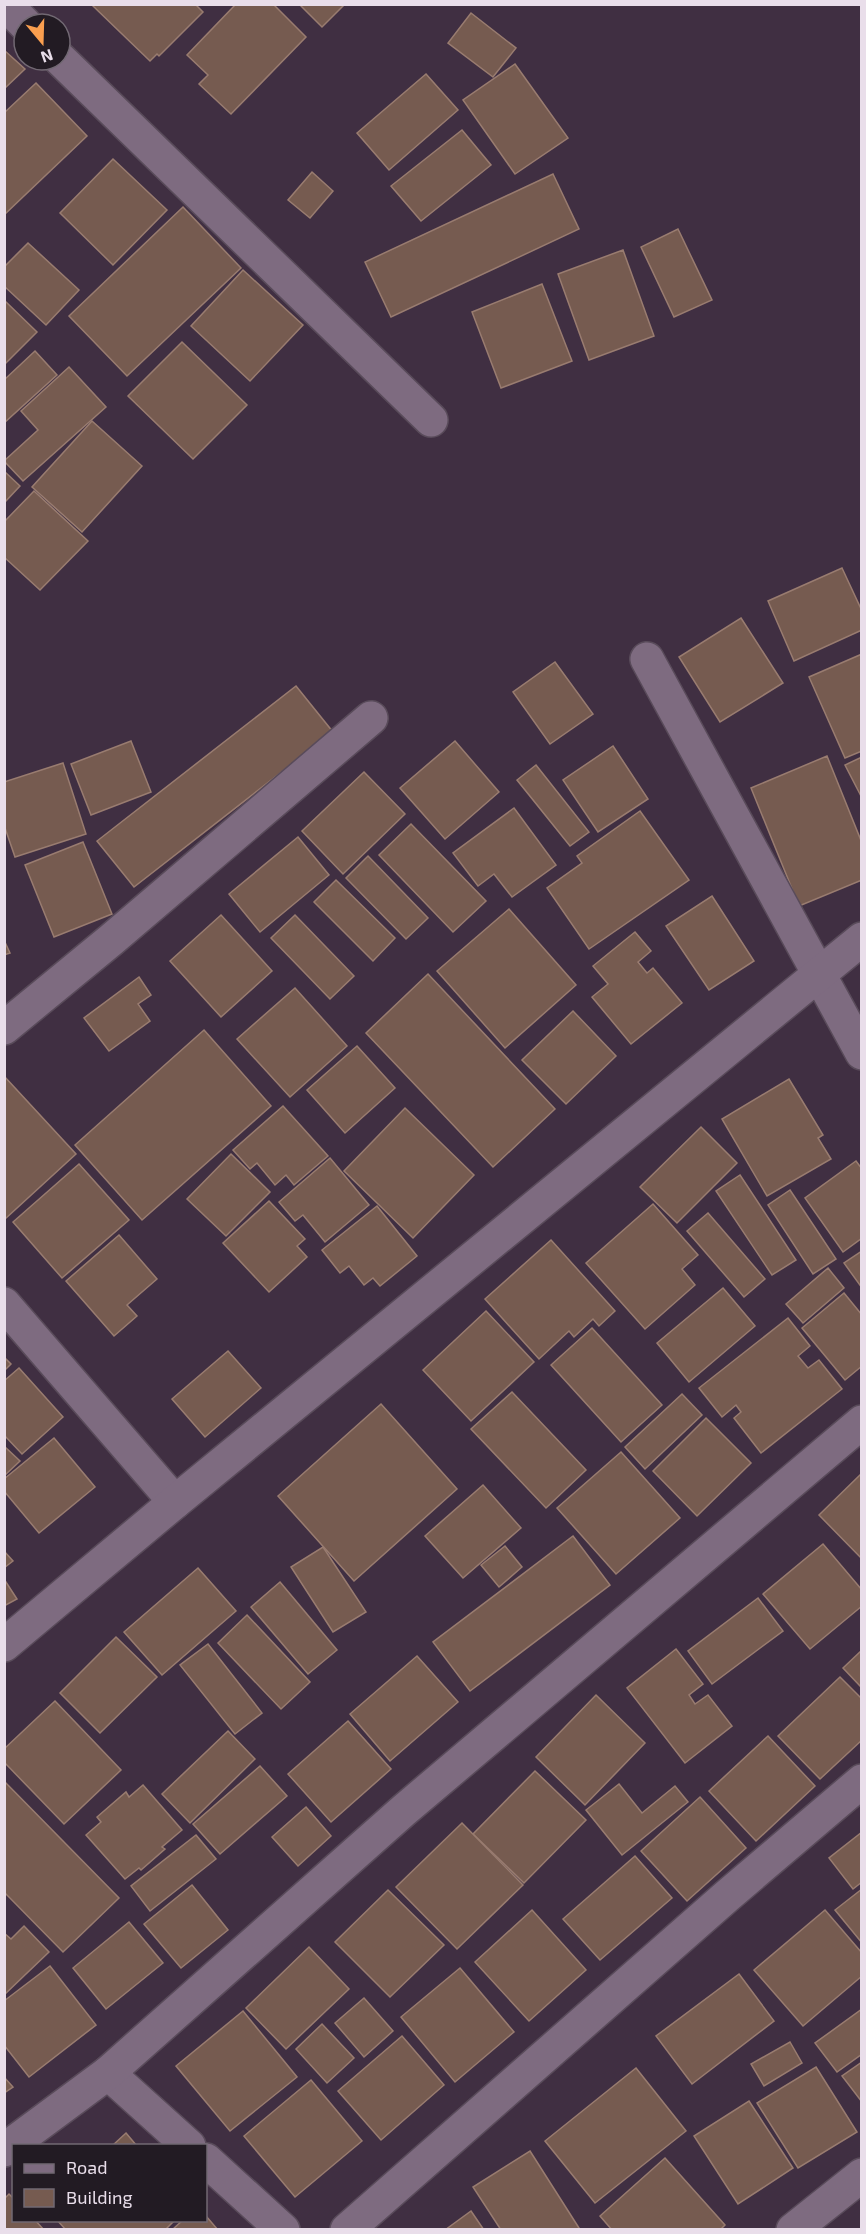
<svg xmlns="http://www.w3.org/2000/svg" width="866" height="2234" viewBox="0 0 866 2234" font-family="'Exo 2',sans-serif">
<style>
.building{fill:#765b50;stroke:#997c70;stroke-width:1.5}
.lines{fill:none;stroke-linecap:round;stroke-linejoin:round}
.street-casing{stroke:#594b5a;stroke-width:36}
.street{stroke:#7e6b80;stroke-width:33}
</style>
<rect width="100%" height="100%" fill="#402f42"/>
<!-- building -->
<g class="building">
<polygon points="95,4 195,4 203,12 159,56 157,54 150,61 93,6"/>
<polygon points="236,4 273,4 306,37 231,114 199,84 208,75 187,55"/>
<polygon points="299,4 345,4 322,27"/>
<polygon points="471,13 516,48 493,77 448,43"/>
<polygon points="4,50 25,69 4,89"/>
<polygon points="515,64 568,138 515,174 463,100"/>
<polygon points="426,74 458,110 389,170 357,133"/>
<polygon points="36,83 87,136 4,215 4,113"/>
<polygon points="462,130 491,165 421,221 391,186"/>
<polygon points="113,159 167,210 113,265 60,213"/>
<polygon points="312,172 333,191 310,218 288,200"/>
<polygon points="553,174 579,229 391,317 365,262"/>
<polygon points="183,207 241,268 127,376 69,316"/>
<polygon points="678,229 712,300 674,317 641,247"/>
<polygon points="28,243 79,290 46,325 4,286 4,267"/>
<polygon points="623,250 654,336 589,360 558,274"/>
<polygon points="243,270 303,325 250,381 191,326"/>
<polygon points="542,284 572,361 501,388 472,312"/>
<polygon points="4,300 37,332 4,365"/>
<polygon points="182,342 247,405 193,459 128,396"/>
<polygon points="35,351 57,375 4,423 4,380"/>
<polygon points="69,367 106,407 23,481 4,461 38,430 21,411"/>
<polygon points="92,421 142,466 82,532 32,487"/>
<polygon points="4,471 20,486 4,503"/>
<polygon points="34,491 88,541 40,590 4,557 4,522"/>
<polygon points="842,568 862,611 862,630 794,661 768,601"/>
<polygon points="741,618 783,683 720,722 679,657"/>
<polygon points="862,654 862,751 845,758 809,677"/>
<polygon points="555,662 593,714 550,744 513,692"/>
<polygon points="296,686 333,732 134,887 97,841"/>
<polygon points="131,741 151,792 91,815 71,764"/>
<polygon points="455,741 499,792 445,839 400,788"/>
<polygon points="613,746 648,799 598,832 563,780"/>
<polygon points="827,756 862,843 862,880 799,906 751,788"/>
<polygon points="862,757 862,798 845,765"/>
<polygon points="63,763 86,834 15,857 4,825 4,782"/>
<polygon points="536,765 589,832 570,846 517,780"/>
<polygon points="364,772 405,814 343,874 302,831"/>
<polygon points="514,808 556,865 512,897 494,874 478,886 453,853"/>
<polygon points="640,811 689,880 589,949 547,888 582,863 577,856"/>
<polygon points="411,824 486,901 453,932 379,855"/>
<polygon points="298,837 329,875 260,932 229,894"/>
<polygon points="83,842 112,914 54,937 25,865"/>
<polygon points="368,856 428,918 406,939 346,878"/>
<polygon points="336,880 395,938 373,961 314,902"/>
<polygon points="712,896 754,961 709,990 666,926"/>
<polygon points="509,909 576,985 505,1048 437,971"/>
<polygon points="221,915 272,971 221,1017 170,961"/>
<polygon points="295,915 354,976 330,999 271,938"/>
<polygon points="635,932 651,951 638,962 647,973 653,968 682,1003 631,1044 592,997 608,984 593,966"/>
<polygon points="4,940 10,953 4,955"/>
<polygon points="428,974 555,1109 493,1167 366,1033"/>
<polygon points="139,977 151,995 138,1004 150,1021 109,1051 84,1018"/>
<polygon points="295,988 347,1046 290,1097 237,1039"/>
<polygon points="573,1011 616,1056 566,1104 522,1060"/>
<polygon points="204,1030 271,1106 142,1220 75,1145"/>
<polygon points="357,1046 395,1088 345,1133 307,1090"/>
<polygon points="4,1076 76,1154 5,1219 4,1219"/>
<polygon points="789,1079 823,1135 818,1138 831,1159 767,1196 722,1119"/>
<polygon points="283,1106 328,1156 294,1185 286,1175 275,1185 257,1163 250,1169 233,1150"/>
<polygon points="405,1108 474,1175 413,1238 344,1171"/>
<polygon points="701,1127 737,1163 677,1223 640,1187"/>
<polygon points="231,1154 270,1192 226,1236 187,1199"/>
<polygon points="330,1158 369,1205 325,1242 303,1215 295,1221 279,1202"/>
<polygon points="856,1161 862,1169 862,1238 843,1252 805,1198"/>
<polygon points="79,1164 129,1220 62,1278 13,1222"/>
<polygon points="740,1175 796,1260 772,1275 716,1191"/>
<polygon points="790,1190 836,1259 813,1274 768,1205"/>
<polygon points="269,1201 305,1239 297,1246 307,1257 269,1292 223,1243"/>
<polygon points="653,1204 698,1255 682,1269 695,1285 645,1329 586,1263"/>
<polygon points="377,1206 417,1256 380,1286 373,1278 364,1285 349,1266 340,1273 322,1250"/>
<polygon points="708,1213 765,1279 744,1297 687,1231"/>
<polygon points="119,1235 157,1279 127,1305 137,1316 114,1336 66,1281"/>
<polygon points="551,1240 615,1311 599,1326 593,1319 574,1337 569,1331 539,1359 485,1299"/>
<polygon points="862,1251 862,1288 844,1263"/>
<polygon points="828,1268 844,1288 803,1323 786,1304"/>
<polygon points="723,1288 755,1326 689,1382 657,1343"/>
<polygon points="844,1293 862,1315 862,1366 845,1380 802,1328"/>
<polygon points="486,1311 534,1362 471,1421 423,1370"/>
<polygon points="788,1318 810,1346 798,1356 808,1368 819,1360 842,1389 761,1453 734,1418 741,1412 736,1405 722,1417 699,1388"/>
<polygon points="592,1328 662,1405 621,1442 551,1365"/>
<polygon points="228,1351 261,1388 205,1437 172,1399"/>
<polygon points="4,1357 11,1364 4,1371"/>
<polygon points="19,1368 63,1417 22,1454 4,1435 4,1381"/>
<polygon points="512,1392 586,1470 546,1508 471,1429"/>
<polygon points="682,1394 702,1415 645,1469 625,1447"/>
<polygon points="381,1404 457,1489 354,1581 278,1496"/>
<polygon points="706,1418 751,1463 697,1516 653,1471"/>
<polygon points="54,1438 95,1487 39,1533 4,1491 4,1479"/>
<polygon points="4,1446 20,1461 4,1476"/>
<polygon points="621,1452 680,1518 616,1574 557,1508"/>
<polygon points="862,1473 862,1559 819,1515"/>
<polygon points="483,1485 521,1528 463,1578 425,1536"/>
<polygon points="573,1536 610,1585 470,1691 433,1642"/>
<polygon points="823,1544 862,1590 862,1606 810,1649 763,1594"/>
<polygon points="505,1546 522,1567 499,1587 481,1565"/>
<polygon points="323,1547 366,1612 333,1632 291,1567"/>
<polygon points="4,1551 13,1561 4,1568"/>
<polygon points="198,1568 236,1611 162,1675 124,1632"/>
<polygon points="4,1579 17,1599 4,1606"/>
<polygon points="280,1582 337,1650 308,1674 251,1607"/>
<polygon points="758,1598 783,1631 712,1684 688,1651"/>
<polygon points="247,1615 310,1682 281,1709 218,1643"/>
<polygon points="116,1637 157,1677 100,1733 60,1693"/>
<polygon points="208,1644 262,1713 235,1734 180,1665"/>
<polygon points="676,1649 703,1684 689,1695 695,1704 708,1695 732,1726 685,1763 627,1688"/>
<polygon points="862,1650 862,1688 843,1668"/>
<polygon points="417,1656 458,1702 390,1761 350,1714"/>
<polygon points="840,1677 862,1699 862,1740 820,1779 778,1736"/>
<polygon points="596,1695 645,1743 585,1805 536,1757"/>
<polygon points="55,1701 121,1770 64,1824 4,1762 4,1749"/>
<polygon points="348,1721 391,1769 331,1822 288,1774"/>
<polygon points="228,1731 255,1759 190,1823 162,1794"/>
<polygon points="768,1736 815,1786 756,1841 709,1791"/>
<polygon points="260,1766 287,1796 220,1854 193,1824"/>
<polygon points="535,1771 586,1820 524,1883 473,1834"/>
<polygon points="4,1781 119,1898 63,1952 4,1892"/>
<polygon points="619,1784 642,1813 675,1786 688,1802 622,1855 586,1810"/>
<polygon points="143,1785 182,1830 162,1847 165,1849 141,1870 139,1868 125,1879 86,1835 101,1822 97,1817 126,1792 129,1797"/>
<polygon points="700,1797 746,1848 687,1901 641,1851"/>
<polygon points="306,1807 331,1836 298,1866 272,1837"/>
<polygon points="462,1823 523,1885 457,1949 396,1887"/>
<polygon points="862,1832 862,1882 853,1889 829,1858"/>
<polygon points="196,1835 216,1859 150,1911 131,1886"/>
<polygon points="635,1856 672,1898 600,1960 563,1919"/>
<polygon points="192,1885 228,1930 181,1968 144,1924"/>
<polygon points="862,1889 862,1943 835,1910"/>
<polygon points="388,1890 444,1945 390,1997 335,1942"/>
<polygon points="532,1910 586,1970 529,2021 475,1962"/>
<polygon points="825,1910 862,1953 862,1976 803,2026 754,1970"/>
<polygon points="129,1922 163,1963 106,2009 73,1968"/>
<polygon points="24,1926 49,1952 4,1995 4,1933 11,1939"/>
<polygon points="309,1947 349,1989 286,2049 246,2008"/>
<polygon points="50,1966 96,2025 29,2077 4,2045 4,2001"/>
<polygon points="460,1968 514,2032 455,2082 401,2017"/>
<polygon points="739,1974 774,2021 692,2084 656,2036"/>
<polygon points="364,1998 393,2031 364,2057 335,2023"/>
<polygon points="862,2009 862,2054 837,2072 815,2043"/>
<polygon points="243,2011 297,2077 230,2131 176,2066"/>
<polygon points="322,2024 354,2058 327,2083 296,2049"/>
<polygon points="402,2036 444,2085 381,2140 338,2091"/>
<polygon points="790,2042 802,2063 764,2086 751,2064"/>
<polygon points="862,2062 862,2102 842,2076"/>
<polygon points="816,2067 857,2132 798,2168 757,2103"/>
<polygon points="636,2068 686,2131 595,2203 545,2141"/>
<polygon points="4,2077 13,2087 4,2093"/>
<polygon points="311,2080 362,2141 295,2197 244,2136"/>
<polygon points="749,2101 793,2168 738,2204 694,2136"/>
<polygon points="126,2133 137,2146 112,2146"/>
<polygon points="530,2151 579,2228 577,2230 501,2230 473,2187"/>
<polygon points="665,2158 725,2225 720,2230 612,2230 600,2216"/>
<polygon points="9,2194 14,2199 14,2220 35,2220 44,2230 4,2230 4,2199"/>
<polygon points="471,2211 484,2230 445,2230"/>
<polygon points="206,2216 218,2230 172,2230 183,2220 206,2220"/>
<polygon points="57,2220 175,2220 165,2230 66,2230"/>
</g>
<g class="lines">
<!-- street casing -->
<g class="street-casing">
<g id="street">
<polyline points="5,4 25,24"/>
<polyline points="60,59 431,420"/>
<polyline points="647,659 862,1053"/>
<polyline points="4,1028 111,940 371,718"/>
<polyline points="4,1304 175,1502"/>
<polyline points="4,1645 175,1502 862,939"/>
<polyline points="108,2073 189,2146"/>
<polyline points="4,2150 108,2073 403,1811 862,1422"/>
<polyline points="206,2160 283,2230"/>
<polyline points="347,2230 727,1896 862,1781"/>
<polyline points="793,2230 862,2175"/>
</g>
</g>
<!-- street -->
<use href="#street" class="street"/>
</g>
<!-- border -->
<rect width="866" height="2234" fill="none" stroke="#e9deea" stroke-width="12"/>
<!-- legend -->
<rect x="12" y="2144" width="195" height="78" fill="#221b23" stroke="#726973" stroke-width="1.5"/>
<rect x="24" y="2164" width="30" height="9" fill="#7e6b80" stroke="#726973" stroke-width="1.5"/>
<text x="66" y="2174" font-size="18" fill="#e9deea">Road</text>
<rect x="24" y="2189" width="30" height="18" fill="#765b50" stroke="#726973" stroke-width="1.5"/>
<text x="66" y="2204" font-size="18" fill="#e9deea">Building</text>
<!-- north arrow -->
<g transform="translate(42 42) rotate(161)"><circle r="28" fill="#221b23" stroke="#726973" stroke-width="1.5"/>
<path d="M0-4.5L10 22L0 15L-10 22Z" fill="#fa9f4f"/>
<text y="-9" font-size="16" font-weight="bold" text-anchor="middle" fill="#e9deea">N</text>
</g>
</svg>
